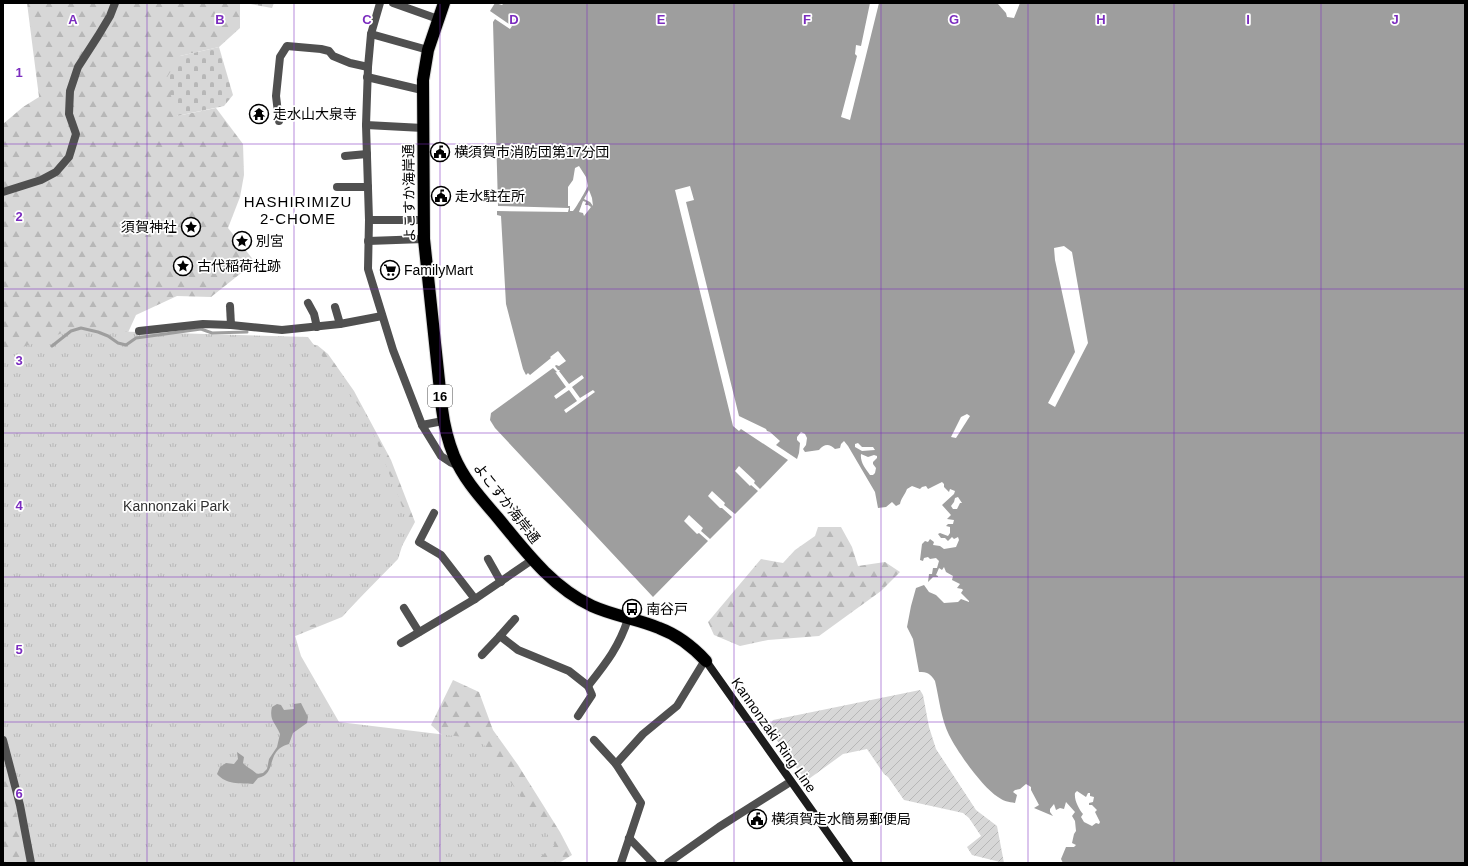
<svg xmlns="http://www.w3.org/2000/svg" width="1468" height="866" viewBox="0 0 1468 866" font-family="Arial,'Noto Sans JP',sans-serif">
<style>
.forest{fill:url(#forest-firs)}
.cemetery{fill:url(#cemetery-stones)}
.park{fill:url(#park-tufts)}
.garden{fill:url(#garden-furrows)}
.water{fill:#9e9e9e;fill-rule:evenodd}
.pier{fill:#fff}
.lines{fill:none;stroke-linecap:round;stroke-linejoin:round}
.stream{stroke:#9e9e9e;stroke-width:3}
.highway-casing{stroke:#dbdbdb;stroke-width:14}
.street{stroke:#505050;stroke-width:8}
.secondary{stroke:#1d1d1d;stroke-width:8}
.highway{stroke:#000;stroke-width:12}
.grid{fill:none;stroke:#7b2cbf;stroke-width:1;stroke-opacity:0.55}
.labels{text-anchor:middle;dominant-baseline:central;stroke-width:3.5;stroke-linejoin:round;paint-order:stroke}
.shield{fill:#fff;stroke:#4c4c4c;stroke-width:1}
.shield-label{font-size:13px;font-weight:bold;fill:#000}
.poi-label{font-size:14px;fill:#000;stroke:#fff;text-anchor:start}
.street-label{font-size:14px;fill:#000;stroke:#fff}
.park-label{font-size:14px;fill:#2e2e2e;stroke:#fff}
.neighbourhood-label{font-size:15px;letter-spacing:1px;fill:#000;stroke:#fff}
.grid-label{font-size:13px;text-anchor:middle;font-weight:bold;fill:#7b2cbf;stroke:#fff;stroke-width:3.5;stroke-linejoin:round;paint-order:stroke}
</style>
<defs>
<pattern id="forest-firs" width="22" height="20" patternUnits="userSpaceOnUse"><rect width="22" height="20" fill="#d7d7d7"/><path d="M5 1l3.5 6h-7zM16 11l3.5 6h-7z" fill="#b7b7b7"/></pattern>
<pattern id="cemetery-stones" width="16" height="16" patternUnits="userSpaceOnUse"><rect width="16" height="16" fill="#d7d7d7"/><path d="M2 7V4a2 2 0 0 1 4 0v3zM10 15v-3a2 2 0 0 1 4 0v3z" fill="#b7b7b7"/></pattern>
<pattern id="park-tufts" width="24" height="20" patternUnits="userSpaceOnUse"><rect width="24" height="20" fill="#d7d7d7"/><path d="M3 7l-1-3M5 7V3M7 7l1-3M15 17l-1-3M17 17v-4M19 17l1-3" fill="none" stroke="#b7b7b7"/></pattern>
<pattern id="garden-furrows" width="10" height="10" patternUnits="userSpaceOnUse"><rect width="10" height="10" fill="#d7d7d7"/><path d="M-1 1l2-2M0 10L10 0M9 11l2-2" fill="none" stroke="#b7b7b7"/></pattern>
</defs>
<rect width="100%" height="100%" fill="#fff"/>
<!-- forest -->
<g class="forest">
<polygon points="27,3 240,3 240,28 219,47 180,56 177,116 216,108 243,144 244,175 240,197 228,228 255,262 211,297 177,296 136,315 126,337 317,345 328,354 354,391 391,460 415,522 402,546 366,591 342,617 283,641 248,715 476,766 431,725 453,680 479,692 493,730 518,765 560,832 572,855 559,863 3,863 3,124 23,107 39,97"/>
<polygon points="818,527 841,527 852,547 858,566 885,562 900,572 881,591 819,636 768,640 740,646 714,635 708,622 761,559 783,563 795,550 815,536"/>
</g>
<!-- cemetery -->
<g class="cemetery">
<polygon points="245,3 274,3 272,8"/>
<polygon points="219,47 233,95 224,106 177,116 166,79 180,56"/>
</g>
<!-- park -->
<polygon class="park" points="71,330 308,337 367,417 409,524 398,559 347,611 294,632 301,656 339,722 480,739 555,845 533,863 28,863 3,760 3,362 9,352"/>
<!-- garden -->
<polygon class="garden" points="920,690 923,695 929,727 936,749 976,810 997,826 1004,863 972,855 967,847 981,836 969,818 963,813 904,800 888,777 884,774 867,749 843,754 806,781 768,728 773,720"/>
<!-- water -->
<g class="water">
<path d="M495 3 502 5 504 3H870L861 46 856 45 855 54 857 56 841 117 850 120 879 3H1465V863H1063L1061 859 1066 847H1074L1076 845 1072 843 1074 834 1076 831 1075 821 1072 816 1075 812 1066 802 1064 809 1060 808 1056 810 1054 804 1050 809V812L1053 816 1034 808 1039 805 1031 790V787L1026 784 1020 789 1015 790 1013 792 1017 795 1015 803C1009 802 1003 801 998 797 982 787 957 751 949 735 941 719 939 698 935 681 930 673 927 672 919 672L913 639 907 627 911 606 916 588 924 585 929 592 936 595 944 603 958 602 961 599 969 602V601L961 593 963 590 962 589 957 588 960 584 952 580 953 576 946 572 944 567 942 570 939 568 936 575 938 576V577H933L928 582 929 574H932L933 568H937L939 561 936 558 930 559 928 557 924 558 923 561 920 560 922 544 925 541 928 542 930 539 934 542 933 545 940 546 944 549 956 547 959 540 958 537 954 539 952 537 948 541 945 538H941L938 534 940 533 948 536 950 533V527L946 526 948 524H953L954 520 947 519 951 515 942 505 954 494 955 491 950 489 949 492 944 487V484L942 482 928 489 926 486 922 487 920 489 912 486 907 489C905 495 901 498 900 504L896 506 892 502 886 507 878 508 875 492 848 446 844 441 841 444 840 448 835 449C829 443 824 444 819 450L805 452 803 449 806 445 807 438 805 434 801 432 797 437V440L800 443 799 453 797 459 776 445 780 441 770 432 767 431 766 429 739 416 686 202 694 200 690 186 675 190 733 426 739 431 741 429 788 460 760 489 754 483 755 481 739 466 735 471 750 486 751 485 758 491 735 514 724 505 725 503 712 491 708 496 720 508H722L732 517 710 539 701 531 703 528 689 515 684 521 697 534 699 533 708 541 653 597 495 428 490 420 491 413 553 368 557 372 555 373H556L566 387 554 396 556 399 569 390 577 401 564 410 566 413 595 392 593 390 580 398 572 387 584 378 582 375 569 384 559 371 560 370H558L555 366 556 365 559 366 566 361 558 351 550 357 551 358 530 375 528 373 526 375 523 369 506 304 501 216 497 215V211L568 212 569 208 498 206 493 22 495 19 510 29 512 26 490 11ZM579 166 586 177 588 186C586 190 576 208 573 211H570V206H568V187L573 180 575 168ZM589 190 592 198 593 206 590 202 584 199ZM583 201 586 202 585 205H588L591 207 584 216 583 213 579 212ZM858 443 862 447H873L875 450 862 451 855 447V444ZM861 454 868 457 874 455 877 456V458L873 462V464L876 468 875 473 873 475H870C865 468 860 462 861 454ZM958 497 962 503H960L957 509H953L951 506 954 502 955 498ZM1077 791 1086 797 1088 793H1090V796L1094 797 1093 802 1089 803V805H1092L1097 810 1095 812 1100 822 1099 824 1096 823 1092 826 1084 822 1081 817 1083 814C1079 809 1074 800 1075 793Z"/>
<path d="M301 703 308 717 307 723 293 733 289 744C265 750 278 774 258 778L253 784C239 783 227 785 217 774L220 767 226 763 234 764 238 759 237 752 244 757 243 763C245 766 253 770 257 774L263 773 267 769 269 759 277 747 280 734C275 722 269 721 272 707L277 704 281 705 284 710 294 709V704Z"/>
</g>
<!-- pier -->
<g class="pier">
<polygon points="994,3 1020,3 1014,18 1007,17 1006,13 998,4"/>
<polygon points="1064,246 1072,252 1088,343 1055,407 1048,403 1075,352 1055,260 1054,248"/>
<polygon points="967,414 970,416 956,438 951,437 961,417"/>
</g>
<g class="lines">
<!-- stream -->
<polyline class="stream" points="52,346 71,331 81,328 98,332 108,336 118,343 126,345 136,338 201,329 212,333 247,332"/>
<!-- highway casing -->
<g class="highway-casing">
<path id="highway" d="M444 3 428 50 423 80 424 239 442 409C444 425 448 441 454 456 464 480 481 498 498 518 526 552 552 587 592 606 614 616 638 619 659 628 678 635 692 646 706 661"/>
</g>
<!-- street -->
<g class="street">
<polyline points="380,3 371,34 368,67 366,125 369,220 368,269 393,350 422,425 441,456 450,462 459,466"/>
<polyline points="393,3 438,19"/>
<polyline points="371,34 428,50"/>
<polyline points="367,77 422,90"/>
<polyline points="279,121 276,96 280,57 287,46 321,49 329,51 333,56 350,63 368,67"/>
<polyline points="366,125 423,128"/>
<polyline points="345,156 367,154"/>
<polyline points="337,187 368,187"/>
<polyline points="3,192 41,180 56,172 69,157 76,134 69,114 70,91 78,67 98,36 110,16 115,3"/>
<polyline points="369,220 424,220"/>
<polyline points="368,241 424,239"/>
<polyline points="308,303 314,314 317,327"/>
<polyline points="230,306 231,325"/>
<polyline points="335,307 340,324"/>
<polyline points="139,331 203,324 231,325 282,330 340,324 382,316"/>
<polyline points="422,425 443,421"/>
<polyline points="434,513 419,542 441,555 475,599"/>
<polyline points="488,559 501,582"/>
<polyline points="404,608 419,632"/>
<path d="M515 619 500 636 518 650 569 671 588 686C606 663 619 647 628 619"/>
<polyline points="401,643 475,599 532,560"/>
<polyline points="482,655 500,636"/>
<polyline points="578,716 592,695 588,686"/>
<polyline points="3,740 20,805 31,863"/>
<polyline points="594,740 616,764"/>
<polyline points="629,838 653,863"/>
<polyline points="621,863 641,803 616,764 643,734 677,706 702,665 706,661"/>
<polyline points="668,863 719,827 787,784"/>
</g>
<!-- secondary -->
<polyline class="secondary" points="706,661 849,863"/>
<!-- highway -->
<use href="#highway" class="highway"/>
</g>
<!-- grid -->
<path class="grid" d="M147 3V863M294 3V863M440 3V863M587 3V863M734 3V863M881 3V863M1028 3V863M1174 3V863M1321 3V863M3 144H1465M3 289H1465M3 433H1465M3 577H1465M3 722H1465"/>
<!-- icons -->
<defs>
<g id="temple-ring" transform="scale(1)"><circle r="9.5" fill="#fff" stroke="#000" stroke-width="1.5"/><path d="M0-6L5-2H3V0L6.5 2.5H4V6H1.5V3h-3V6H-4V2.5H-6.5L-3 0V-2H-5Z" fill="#000"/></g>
<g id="civic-ring" transform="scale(1)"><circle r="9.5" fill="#fff" stroke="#000" stroke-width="1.5"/><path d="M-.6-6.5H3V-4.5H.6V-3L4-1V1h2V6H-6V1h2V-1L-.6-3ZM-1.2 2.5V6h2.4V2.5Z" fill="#000"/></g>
<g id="sight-ring" transform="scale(1)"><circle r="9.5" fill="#fff" stroke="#000" stroke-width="1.5"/><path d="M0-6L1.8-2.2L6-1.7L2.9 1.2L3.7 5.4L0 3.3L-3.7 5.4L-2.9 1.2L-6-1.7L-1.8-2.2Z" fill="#000"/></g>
<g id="supermarket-ring" transform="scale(1)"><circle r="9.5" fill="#fff" stroke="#000" stroke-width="1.5"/><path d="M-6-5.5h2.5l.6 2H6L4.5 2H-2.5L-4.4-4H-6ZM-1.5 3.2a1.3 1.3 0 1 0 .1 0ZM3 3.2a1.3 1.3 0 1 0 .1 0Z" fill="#000"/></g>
<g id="bus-ring" transform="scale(1)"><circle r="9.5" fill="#fff" stroke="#000" stroke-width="1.5"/><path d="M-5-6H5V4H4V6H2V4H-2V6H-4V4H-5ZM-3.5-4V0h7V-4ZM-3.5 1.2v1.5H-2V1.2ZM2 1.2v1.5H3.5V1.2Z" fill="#000"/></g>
</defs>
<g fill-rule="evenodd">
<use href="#temple-ring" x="259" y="114"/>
<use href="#civic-ring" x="440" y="152"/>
<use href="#civic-ring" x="441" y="196"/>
<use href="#sight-ring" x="191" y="227"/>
<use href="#sight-ring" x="242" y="241"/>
<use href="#sight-ring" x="183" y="266"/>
<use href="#supermarket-ring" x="390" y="270"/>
<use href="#bus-ring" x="632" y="609"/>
<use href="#civic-ring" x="757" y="819"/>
</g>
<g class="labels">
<!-- shield labels -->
<rect class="shield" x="428" y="385" width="24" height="22" rx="3"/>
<g class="shield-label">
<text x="440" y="396">16</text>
</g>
<!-- poi labels -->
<g class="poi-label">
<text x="273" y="114">走水山大泉寺</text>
<text x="454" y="152">横須賀市消防団第17分団</text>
<text x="455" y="196">走水駐在所</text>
<text x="177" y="227" text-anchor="end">須賀神社</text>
<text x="256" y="241">別宮</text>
<text x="197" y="266">古代稲荷社跡</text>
<text x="404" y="270">FamilyMart</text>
<text x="646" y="609">南谷戸</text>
<text x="771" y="819">横須賀走水簡易郵便局</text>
</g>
<!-- street labels -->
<g class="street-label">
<text transform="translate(409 193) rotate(-91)">よこすか海岸通</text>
<text transform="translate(507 503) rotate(52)">よこすか海岸通</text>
<text transform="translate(774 735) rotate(55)">Kannonzaki Ring Line</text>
</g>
<!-- park labels -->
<g class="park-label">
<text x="176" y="506">Kannonzaki Park</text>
</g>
<!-- neighbourhood labels -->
<g class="neighbourhood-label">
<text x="298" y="201">HASHIRIMIZU<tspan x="298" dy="17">2-CHOME</tspan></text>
</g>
</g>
<g class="grid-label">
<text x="73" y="24">A</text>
<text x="220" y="24">B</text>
<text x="367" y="24">C</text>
<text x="514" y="24">D</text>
<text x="661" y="24">E</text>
<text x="807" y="24">F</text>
<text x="954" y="24">G</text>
<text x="1101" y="24">H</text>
<text x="1248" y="24">I</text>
<text x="1395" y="24">J</text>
<text x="19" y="77">1</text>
<text x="19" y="221">2</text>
<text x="19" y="365">3</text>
<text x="19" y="510">4</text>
<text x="19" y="654">5</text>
<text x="19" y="798">6</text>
</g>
<!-- border -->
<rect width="1468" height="866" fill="none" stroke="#000000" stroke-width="8"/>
</svg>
